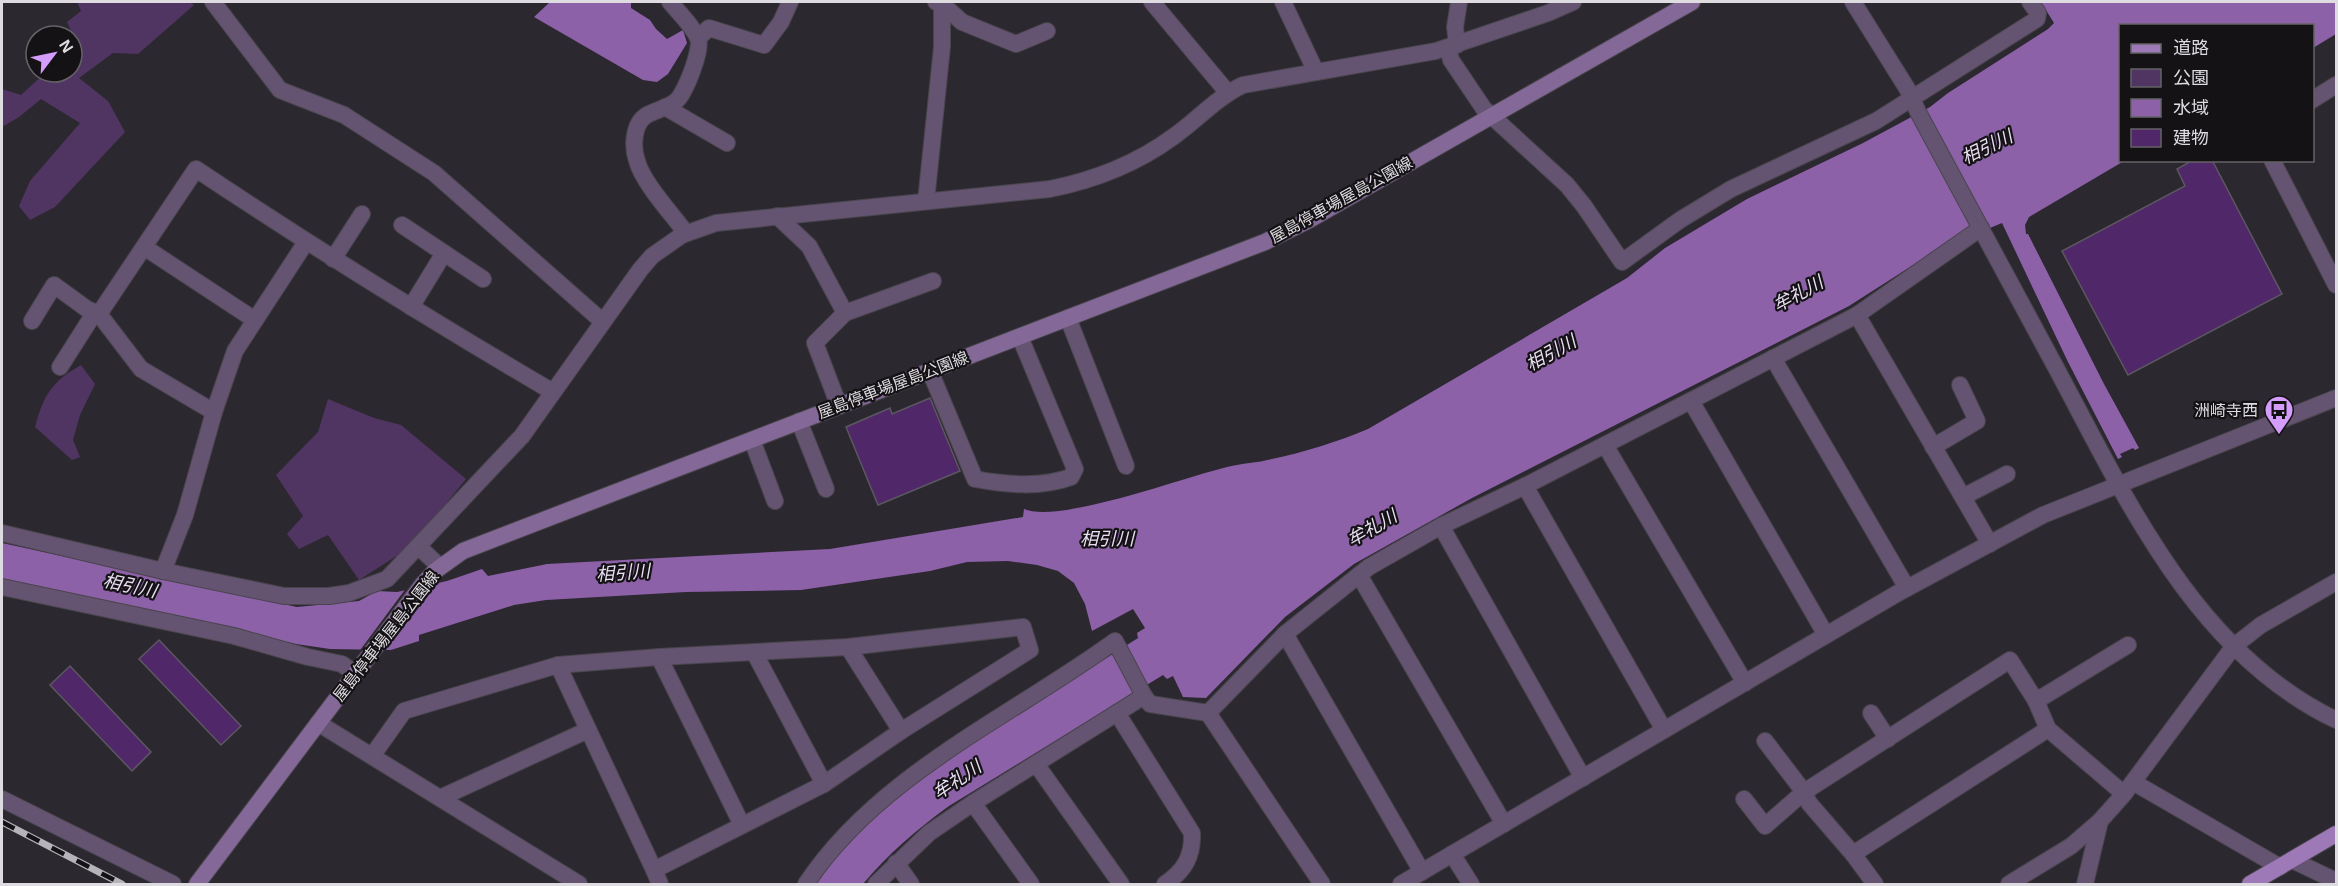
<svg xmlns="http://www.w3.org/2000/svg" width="2338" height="886" viewBox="0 0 2338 886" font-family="Helvetica,'Noto Sans JP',sans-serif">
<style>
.green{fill:#503563}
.water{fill:#8c61a8}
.pier{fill:#2c2830}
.building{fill:#502769;stroke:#5c5760;stroke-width:1.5}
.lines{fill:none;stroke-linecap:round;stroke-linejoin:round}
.minor-casing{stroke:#49454c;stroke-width:18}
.tertiary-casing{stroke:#49454c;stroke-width:18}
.secondary-casing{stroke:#49454c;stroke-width:18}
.primary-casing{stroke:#49454c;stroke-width:18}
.minor{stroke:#645371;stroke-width:16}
.tertiary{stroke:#645371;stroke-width:16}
.secondary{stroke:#846998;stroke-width:16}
.primary{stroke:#9d79b7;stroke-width:16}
.rail-casing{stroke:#b7b4b9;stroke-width:7}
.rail{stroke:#141215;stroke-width:4.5;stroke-dasharray:14;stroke-linecap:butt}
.labels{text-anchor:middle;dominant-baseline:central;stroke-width:4.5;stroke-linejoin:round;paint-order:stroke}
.street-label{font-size:16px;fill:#dfdce1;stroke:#141215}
.poi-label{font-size:16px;fill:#dfdce1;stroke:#141215;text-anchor:end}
.water-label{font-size:18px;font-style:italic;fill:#eadff3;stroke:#141215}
</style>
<rect width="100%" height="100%" fill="#2c2830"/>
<!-- green -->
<g class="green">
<polygon points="77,2 190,2 194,5 138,54 113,53 79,78 108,101 125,132 55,207 30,220 19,206 30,181 80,123 41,99 19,117 2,127 2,89 21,95 46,72 72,72 72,46 76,42 67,22 81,11"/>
<path d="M81 365 95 384 80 415 73 440 80 457 72 460 35 427C44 395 51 382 81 365Z"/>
<polygon points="328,399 374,418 401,425 466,479 427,527 398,555 359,580 328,535 299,549 287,534 303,516 276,475 318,432"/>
</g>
<!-- water -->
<g class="water">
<polygon points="550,2 631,2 631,8 650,20 656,29 667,39 683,30 687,43 668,74 657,82 643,80 534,17"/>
<path d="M2041 2H2336V34L2313 48 2312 26H2120V160L2124 161 2029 217 2025 225 2026 234H2028L2104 384 2139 448 2135 450 2133 448 2120 454 2122 457 2118 459 2068 362 2002 223 1990 228 1985 219 1849 306 1472 498 1354 564 1285 617 1206 698 1183 697 1173 676 1167 679 1163 675 949 806C917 829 888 854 863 884H814L824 869 894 797 955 754 1138 638 1137 633 1145 628 1133 609 1092 631 1085 604 1074 583 1058 571 1037 565 1008 561 967 562 930 571 801 590 686 592 546 600 514 605 419 635V641L391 650 330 649 296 644 2 580V543L297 607 359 601 377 591 397 592 447 581 482 569 488 576 547 564 830 549 1023 517 1024 509C1059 524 1185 477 1227 467 1242 463 1257 463 1272 459 1305 452 1337 442 1368 429L1627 278 1665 248 1747 199 1863 143 1930 107 1948 93 2048 29 2054 23Z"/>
</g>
<!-- pier -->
<polygon class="pier" points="441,579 383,653 358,653 407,587"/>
<!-- building -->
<g class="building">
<polygon points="2193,160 2212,160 2282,294 2128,375 2062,251 2185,186 2177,169"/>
<polygon points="930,398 960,471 878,505 846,427 890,408 892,414"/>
<polygon points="159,640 241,726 221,745 139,659"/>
<polygon points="70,666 151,752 132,771 50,685"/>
</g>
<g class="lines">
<!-- minor casing -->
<g class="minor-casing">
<g id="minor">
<polyline points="213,2 280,90 344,115 434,173 603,322"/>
<path d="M670 2C679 13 692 25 698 38 703 48 685 94 676 101 668 108 656 110 647 115 633 123 632 147 637 161 643 183 672 214 686 233"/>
<polyline points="936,2 942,4 962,22 1016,44 1047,31"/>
<polyline points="1152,2 1228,93"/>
<polyline points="1283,2 1316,72"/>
<path d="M1853 2 1908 90 1918 112C1963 196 2008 280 2054 364 2125 496 2194 652 2336 720"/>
<polyline points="698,38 709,28 764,45 781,22 790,2"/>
<polyline points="1457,45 1455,27 1459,2"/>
<polyline points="1448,48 1451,60 1484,109 1567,185 1584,206 1622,262 1680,220 1731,189 1876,121 2037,19 2038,13 2030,2"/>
<polyline points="2312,100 2336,85"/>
<polyline points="665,107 727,143"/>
<polyline points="2272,160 2336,285"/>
<polyline points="926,201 942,47 942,2"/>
<polyline points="777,216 809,246 845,313 815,343 839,406"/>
<polyline points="402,225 483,279"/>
<polyline points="144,247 255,320"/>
<polyline points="333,259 362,214"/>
<polyline points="411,307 444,253"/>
<polyline points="845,313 933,281"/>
<polyline points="1857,315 1990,544"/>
<polyline points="1068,318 1126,466"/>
<polyline points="32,321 54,285 87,309 99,314"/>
<polyline points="1773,358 1907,588"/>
<polyline points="60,367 95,312"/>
<path d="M930 371 975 479C1007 485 1041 488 1071 477L1075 469 1020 337"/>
<polyline points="1691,401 1826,635"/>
<polyline points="214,412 235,351 306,242"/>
<polyline points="799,421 826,489"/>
<polyline points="752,440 775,501"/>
<polyline points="1605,445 1745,683"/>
<polyline points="1933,447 1977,421 1960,385"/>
<polyline points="1525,486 1664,730"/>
<polyline points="1963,497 2007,474"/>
<polyline points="1441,526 1583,778"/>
<path d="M2 533 163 571 284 596H329L349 593 387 579 522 436 640 270 652 256 682 235 716 223 1050 189C1095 180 1136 164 1173 137 1196 121 1217 97 1243 85L1436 51 1548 13 1573 2"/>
<polyline points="418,546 440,567"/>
<path d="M163 571 185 515 214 412 141 369 99 314 196 169C313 247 432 321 553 392"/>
<polyline points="1359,575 1504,824"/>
<polyline points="2,587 234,636 308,657 342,664 355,674"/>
<polyline points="1285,634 1422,872"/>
<polyline points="848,647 901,731"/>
<polyline points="754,652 824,784"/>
<polyline points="659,657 742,825"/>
<polyline points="558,665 654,870"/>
<polyline points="2036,701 2048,729 2124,794"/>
<path d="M1117 713 1192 833C1193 857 1184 871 1165 884"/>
<polyline points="1208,713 1322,884"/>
<polyline points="1871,713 1888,739"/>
<polyline points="318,723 579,884"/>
<polyline points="1765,741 1804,792 1809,803 1853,854 1875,884"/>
<polyline points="372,756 404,711 558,665 659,657 848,647 1023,627 1030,650 901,731 824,784 654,870 660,884"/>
<polyline points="1036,764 1121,884"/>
<polyline points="2133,782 2280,867"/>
<polyline points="440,798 588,730"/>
<polyline points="2,799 173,884"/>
<polyline points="1744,799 1765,826 1804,792 2010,660 2036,701 2128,645"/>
<polyline points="973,803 1031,884"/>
<polyline points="1452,854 1471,884"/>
<polyline points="1853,854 2048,729"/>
<polyline points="2292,860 2336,881 2334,884"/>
<polyline points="896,863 911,884"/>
<path d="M806 884C878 775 1012 716 1115 641L1144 696"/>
<polyline points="876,884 929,833 973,803 1144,696 1150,704 1208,713 1285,634 1369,567 1441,526 1525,486 1857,315 1981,228"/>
<polyline points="2009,884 2071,846 2100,821 2124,794 2234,646 2261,625 2336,582"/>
<polyline points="2085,884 2100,821"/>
</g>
</g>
<!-- tertiary casing -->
<g class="tertiary-casing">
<polyline id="tertiary" points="1401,884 1898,593 2043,515 2336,398"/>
</g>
<!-- secondary casing -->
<g class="secondary-casing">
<polyline id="secondary" points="197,884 423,584 435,571 463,551 1265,242 1309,220 1692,2"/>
</g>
<!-- primary casing -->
<g class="primary-casing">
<polyline id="primary" points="2250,884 2336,834"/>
</g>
<!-- minor -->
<use href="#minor" class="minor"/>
<!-- tertiary -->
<use href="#tertiary" class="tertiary"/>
<!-- secondary -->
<use href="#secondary" class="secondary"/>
<!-- primary -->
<use href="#primary" class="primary"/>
<!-- rail casing -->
<g class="rail-casing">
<polyline id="rail" points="2,822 122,884"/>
</g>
<!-- rail -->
<use href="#rail" class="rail"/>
</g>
<!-- icons -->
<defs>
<g id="bus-pin" transform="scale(1.5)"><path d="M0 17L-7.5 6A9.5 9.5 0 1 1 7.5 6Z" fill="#d49cfb" stroke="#141215"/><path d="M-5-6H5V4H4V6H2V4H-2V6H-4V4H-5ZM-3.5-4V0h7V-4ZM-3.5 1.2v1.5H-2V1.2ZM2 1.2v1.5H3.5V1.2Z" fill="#111"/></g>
</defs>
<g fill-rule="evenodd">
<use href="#bus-pin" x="2279" y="410"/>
</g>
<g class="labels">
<!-- street labels -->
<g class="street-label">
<text transform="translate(1341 200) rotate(-29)">屋島停車場屋島公園線</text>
<text transform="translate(893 385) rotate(-21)">屋島停車場屋島公園線</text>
<text transform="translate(386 636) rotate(-52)">屋島停車場屋島公園線</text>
</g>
<!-- poi labels -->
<g class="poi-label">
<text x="2258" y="410">洲崎寺西</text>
</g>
<!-- water labels -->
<g class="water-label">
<text transform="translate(1987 147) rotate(-26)">相引川</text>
<text transform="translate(1798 294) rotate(-29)">牟礼川</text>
<text transform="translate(1551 353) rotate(-29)">相引川</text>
<text transform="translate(1372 528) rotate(-30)">牟礼川</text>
<text x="1107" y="539">相引川</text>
<text transform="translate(623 573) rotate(-4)">相引川</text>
<text transform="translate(130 586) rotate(12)">相引川</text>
<text transform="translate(957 780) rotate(-34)">牟礼川</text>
</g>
</g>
<!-- border -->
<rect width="2338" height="886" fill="none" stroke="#dfdce1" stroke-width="6"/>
<!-- legend -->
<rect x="2119" y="24" width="195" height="138" fill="#141215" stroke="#656367" stroke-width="1.5"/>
<rect x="2131" y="44" width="30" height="9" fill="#9d79b7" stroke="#656367" stroke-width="1.5"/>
<text x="2173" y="54" font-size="18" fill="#dfdce1">道路</text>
<rect x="2131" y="69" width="30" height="18" fill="#503563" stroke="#656367" stroke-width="1.5"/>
<text x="2173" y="84" font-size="18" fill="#dfdce1">公園</text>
<rect x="2131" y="99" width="30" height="18" fill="#8c61a8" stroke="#656367" stroke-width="1.5"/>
<text x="2173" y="114" font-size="18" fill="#dfdce1">水域</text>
<rect x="2131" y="129" width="30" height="18" fill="#502769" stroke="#656367" stroke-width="1.5"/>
<text x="2173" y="144" font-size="18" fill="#dfdce1">建物</text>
<!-- north arrow -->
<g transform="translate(54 54) rotate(58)"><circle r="28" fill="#141215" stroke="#656367" stroke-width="1.5"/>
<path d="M0-4.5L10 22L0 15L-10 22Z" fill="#d49cfb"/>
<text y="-9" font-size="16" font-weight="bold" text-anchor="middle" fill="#dfdce1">N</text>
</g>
</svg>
